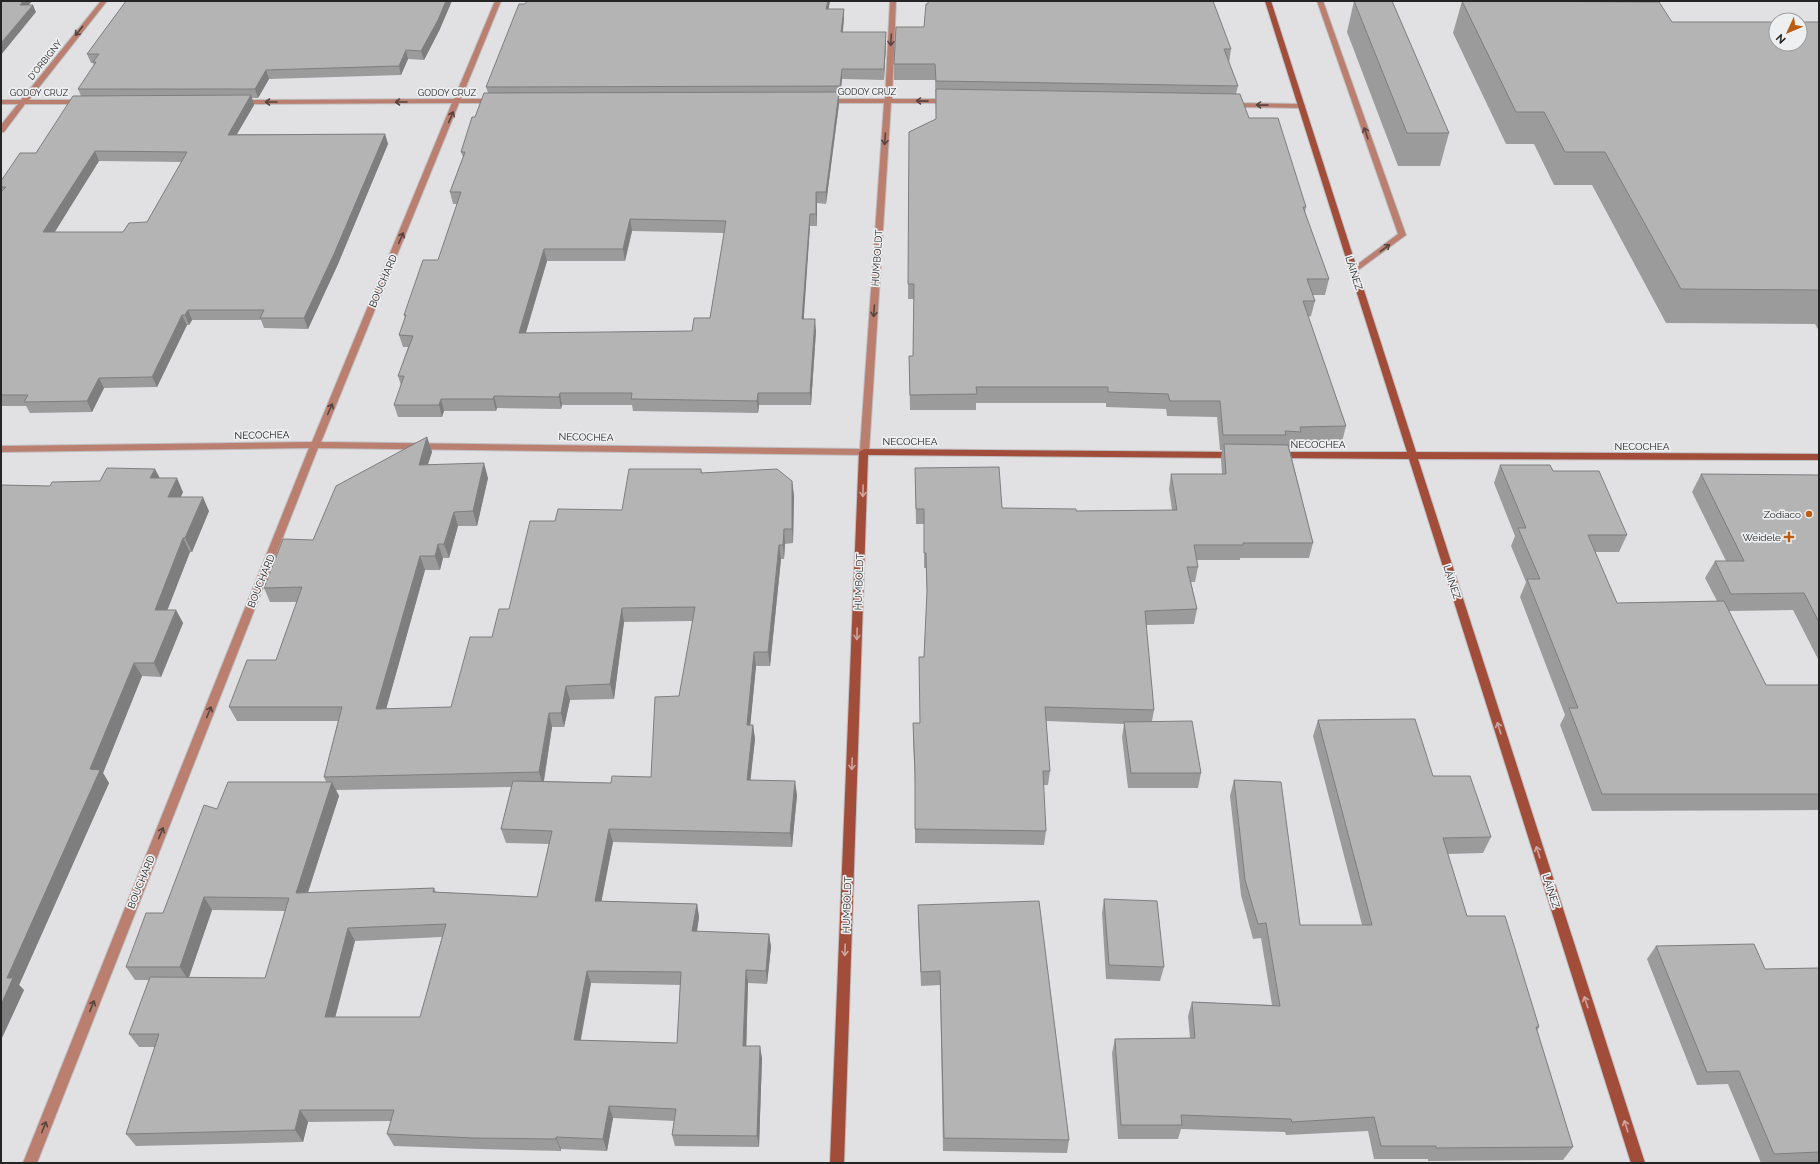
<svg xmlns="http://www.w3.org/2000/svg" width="1820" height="1164" viewBox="0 0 1820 1164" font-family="Raleway,sans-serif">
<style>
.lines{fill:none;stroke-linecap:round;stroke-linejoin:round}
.lane-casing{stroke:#bfbfc2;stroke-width:2}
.street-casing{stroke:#bfbfc2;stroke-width:2}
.secondary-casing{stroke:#bfbfc2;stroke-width:2}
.lane{fill:#bb7f70;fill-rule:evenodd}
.street{fill:#bb7f70;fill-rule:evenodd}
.secondary{fill:#a24d39;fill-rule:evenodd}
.wall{fill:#9c9b9c;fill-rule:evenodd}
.shaded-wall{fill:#7f7e7f}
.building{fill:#b5b4b5;stroke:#7f7e7f;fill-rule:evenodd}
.oneway{stroke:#59443f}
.oneway2{stroke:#cca69e}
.poi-dot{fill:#bb5d11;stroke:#eeeff1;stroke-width:1.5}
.labels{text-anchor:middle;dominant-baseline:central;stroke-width:3.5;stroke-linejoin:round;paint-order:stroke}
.far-street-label{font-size:9px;fill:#242425;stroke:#eeeff1}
.street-label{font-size:10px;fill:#242425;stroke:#eeeff1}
.poi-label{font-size:10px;fill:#242425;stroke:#eeeff1;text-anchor:end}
</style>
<rect width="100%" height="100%" fill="#e1e1e4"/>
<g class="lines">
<!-- lane casing -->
<g class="lane-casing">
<polygon id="lane" points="1317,1 1323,1 1406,235 1353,274 1349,272 1350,270 1398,234"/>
</g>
<!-- street casing -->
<g class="street-casing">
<g id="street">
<polygon points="101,1 107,1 29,100 86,100 86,104 25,104 4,132 1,132 1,125 18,104 1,104 1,100 21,100"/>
<polygon points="495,1 501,1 461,99 493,99 497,101 493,103 459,103 321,442 860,449 884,103 827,103 823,101 827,99 885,99 890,1 896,1 892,99 949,99 953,101 949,103 891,103 869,452 864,455 318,448 37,1163 23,1163 309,448 1,452 1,446 312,442 452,103 241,104 237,102 241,100 454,99"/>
<polygon points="1228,103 1301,104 1305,106 1301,108 1231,107 1228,107"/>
</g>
</g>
<!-- secondary casing -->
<g class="secondary-casing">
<g id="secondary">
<polygon points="1265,1 1271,1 1416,452 1819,454 1819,460 1418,459 1645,1163 1631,1163 1409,459 1277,458 1272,455 1277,452 1407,452"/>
<polygon points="864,449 1235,452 1240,455 1235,458 868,455 844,1163 830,1163 859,452"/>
</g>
</g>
<!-- lane -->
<use href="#lane" class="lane"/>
<!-- street -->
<use href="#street" class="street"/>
<!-- secondary -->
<use href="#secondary" class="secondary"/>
</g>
<!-- wall -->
<g class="wall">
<path d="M527 1H830L828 9H844V19L843 32H886V42L884 80 842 79 840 97H839V104L826 204 817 203V226H810L803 319 816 331 811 405H759L758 413 633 411 632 405H562L561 409 497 408 496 411H444L442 417H398L394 405 401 385 398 376 408 347H403L399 335 405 319 404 315 438 260 457 204H453L450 192 463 157 461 152 475 117 488 93 486 87ZM632 231 724 233 710 318 692 331 526 333 547 261H625Z"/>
<polygon points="1354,1 1449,133 1440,166 1398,166 1347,32"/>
<polygon points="1462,1 1672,22 1819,22 1819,331 1815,324 1666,323 1592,185 1554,185 1534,144 1506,144 1453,33"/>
<polygon points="928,4 1231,49 1229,63 1238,86 1236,94 1249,118 1306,207 1305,213 1329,279 1325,295 1312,295 1315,301 1311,316 1308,317 1346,426 1342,442 1298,442 1297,448 1289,447 1313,543 1309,558 1240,558 1240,560 1197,560 1198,567 1195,582 1191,582 1197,609 1194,624 1146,625 1154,710 1152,721 1201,773 1198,788 1128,788 1122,737 1124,724 1046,721 1050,771 1048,785 1043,785 1046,831 1044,845 915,843 915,786 913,737 913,723 920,723 927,598 926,568 924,568 924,524 916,524 915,468 1002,508 1076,511 1172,510 1169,489 1171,474 1222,474 1221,459 1222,450 1220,450 1217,417 1167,416 1166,409 1106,407 1106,403 976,403 976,410 910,410 909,356 913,356 914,299 908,299 909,132 936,119 935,80 894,80 894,64 924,27"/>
<path d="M440 29 424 60 408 59 401 75 269 79 258 98H252L254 105 237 134H385L388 144 338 264 308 329 264 328 261 320H192L189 325H187L157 387 104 388 92 412 30 413 26 406H1V181L36 153 81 96 78 89 94 66 93 63H91L87 54ZM99 161 182 162 147 222 123 232H54Z"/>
<path d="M427 437 432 452 428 464 488 478 477 526H458L449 558H443L440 570H425L386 709 451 707 492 637 509 609 555 521 622 510 701 469 702 473 792 481 794 496 793 543 785 544 784 559H781L770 666H756L750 725H753L755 739 750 780 797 795 792 847 613 842 601 901 697 904 699 917 697 931 769 934 771 947 767 984 748 983 746 1046 762 1058 759 1147 675 1146 672 1135 674 1121 613 1118 607 1151 561 1149V1151L479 1149 394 1146 387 1134 391 1121 308 1122 303 1142 136 1146 126 1134 155 1047H139L129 1034 149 980H135L126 967 163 913 217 809 326 782 324 777 338 721H237L229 707 276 660 297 602H270L264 588 313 540ZM693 621 679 696 651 777 611 783 544 781 552 727H564L570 700 614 699 624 622ZM511 787 501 829 506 843 549 844 537 897 436 892 434 888 308 893 339 796 336 790ZM212 910 285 911 265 978 189 977ZM442 937 420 1017H335L355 941ZM591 983 680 985 677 1043 581 1040Z"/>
<polygon points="1500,465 1553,471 1627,535 1619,552 1595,552 1617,603 1717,601 1705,578 1715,561 1726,561 1692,492 1701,474 1819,475 1819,661 1793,610 1729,611 1766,685 1819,685 1819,810 1592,811 1560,725 1565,715 1520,597 1526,582 1511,546 1515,536 1494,483"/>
<polygon points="160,478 183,492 181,497 209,511 192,552 190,552 167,610 176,610 183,623 161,677 142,676 103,773 109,783 19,985 24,990 1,1040 1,485 50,486"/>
<polygon points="1318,720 1433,776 1491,837 1483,853 1448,854 1467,916 1539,1027 1537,1031 1573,1147 1563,1160 1428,1161 1428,1159 1374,1159 1368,1131 1286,1135 1285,1132 1181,1129 1178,1139 1118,1139 1112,1053 1115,1039 1190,1038 1188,1016 1192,1002 1272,1005 1261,938 1253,939 1241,895 1230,796 1234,780 1300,925 1362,925 1313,736"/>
<polygon points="1104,899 1164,967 1160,981 1106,979 1102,913"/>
<polygon points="918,905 1069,1140 1067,1153 943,1151 940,985 921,986 918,920"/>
<polygon points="1656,946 1765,969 1819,968 1819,1163 1761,1163 1728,1084 1697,1085 1647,959"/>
</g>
<!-- shaded-wall -->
<g class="shaded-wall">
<polygon points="23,1 32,1 23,12 20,5"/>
<polygon points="446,1 452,1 440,29 424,60 421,51"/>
<polygon points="828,1 830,1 827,19 826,9"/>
<polygon points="33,5 36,12 1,55 1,43"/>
<polygon points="844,9 844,19 841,42 841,32"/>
<polygon points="886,32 886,42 884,80 884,69"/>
<polygon points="406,50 408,59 401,75 399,66"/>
<polygon points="842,69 842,79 840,97 840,86"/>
<polygon points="266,70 269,79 258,98 255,89"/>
<polygon points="839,92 839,104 826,204 826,192"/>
<polygon points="251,95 254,105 231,144 228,135"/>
<polygon points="385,134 388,144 338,264 308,329 304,318"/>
<polygon points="95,151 99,161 48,243 43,232"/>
<polygon points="816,192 817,203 817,226 816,214"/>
<polygon points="810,214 810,226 803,331 802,319"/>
<polygon points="630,219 632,231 625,261 623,249"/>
<polygon points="544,249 547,261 522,345 519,333"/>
<polygon points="188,310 192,320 189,325 185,315"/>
<polygon points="182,315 187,325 157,387 152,377"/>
<polygon points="815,319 816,331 811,405 810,393"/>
<polygon points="99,378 104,388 92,412 87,401"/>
<polygon points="560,393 562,405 561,409 559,397"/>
<polygon points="758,393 759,405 758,413 757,401"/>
<polygon points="494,396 497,408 496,411 493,399"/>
<polygon points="441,399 444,411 442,417 439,405"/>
<polygon points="427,437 432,452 423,479 419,465"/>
<polygon points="484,463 488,478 477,526 473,511"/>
<polygon points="155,469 162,482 150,478"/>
<polygon points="177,478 183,492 174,511 168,497"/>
<polygon points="792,481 794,496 793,543 792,529"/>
<polygon points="203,497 209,511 192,552 185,538"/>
<polygon points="454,512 458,526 449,558 444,544"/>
<polygon points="784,529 785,544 784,559 783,545"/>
<polygon points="183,538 190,552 162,624 155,610"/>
<polygon points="438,544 443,558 440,570 435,556"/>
<polygon points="779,545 781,559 770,666 768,652"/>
<polygon points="420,556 425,570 382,724 376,709"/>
<polygon points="622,608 624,622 614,699 610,684"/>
<polygon points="176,610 183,623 161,677 154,663"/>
<polygon points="754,652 756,666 749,739 747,725"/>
<polygon points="134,663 142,676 103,773 109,783 19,985 24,990 1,1040 1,1005 7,978 90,769"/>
<polygon points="566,686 570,700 564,727 561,713"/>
<polygon points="549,713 552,727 543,786 539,772"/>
<polygon points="753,725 755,739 749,794 747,780"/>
<polygon points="795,781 797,795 792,847 790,833"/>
<polygon points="332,782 339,796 303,907 296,893"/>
<polygon points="609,829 613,842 599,914 595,901"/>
<polygon points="204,897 212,910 188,980 180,967"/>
<polygon points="697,904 699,917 695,944 692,931"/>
<polygon points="348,928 355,941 332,1030 325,1017"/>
<polygon points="769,934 771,947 767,984 766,971"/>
<polygon points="746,970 748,983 746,1058 743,1046"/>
<polygon points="587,971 591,983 578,1053 574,1040"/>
<polygon points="760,1046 762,1058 759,1147 757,1136"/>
<polygon points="609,1106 613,1118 607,1151 603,1139"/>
<polygon points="300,1110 308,1122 303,1142 295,1130"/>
<polygon points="556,1137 561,1149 561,1151 556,1139"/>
</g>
<!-- building -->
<g class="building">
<polygon points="1,1 23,1 20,5 33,5 1,43"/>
<polygon points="126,1 446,1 438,20 421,51 406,50 399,66 266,70 255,89 78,89 96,62 93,62 99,54 87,54"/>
<polygon points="527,1 828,1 826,9 844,9 841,32 886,32 884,69 842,69 840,86 486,87 519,4 525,4"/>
<polygon points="928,1 1213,1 1231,49 1224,49 1238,86 936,81 935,64 894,64 896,27 924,27 926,4 928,4"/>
<polygon points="1354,1 1392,1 1449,133 1407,133"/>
<polygon points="1462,1 1659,2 1672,22 1776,22 1776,44 1800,44 1800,22 1819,22 1819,290 1681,289 1605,152 1565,152 1544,112 1516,112"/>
<polygon points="936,89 1240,94 1249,118 1278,118 1306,207 1303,207 1329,279 1307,279 1315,301 1303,301 1346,426 1300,427 1301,432 1285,431 1286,435 1223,435 1220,401 1170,401 1168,394 1108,392 1108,387 976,387 977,394 910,395 909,356 913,356 914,284 908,284 909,132 936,119"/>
<path d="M839 92 826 192H816V214H810L802 319H815L810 393H758L757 401 631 399 632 393H560L559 397 494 396 493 399H441L439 405H394L404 376H398L413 336 399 335 406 315H404L423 260H438L461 192H450L465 152H461L472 117H475L484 93ZM630 219 726 221 710 318H694L692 331 519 333 544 249H623Z"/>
<path d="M251 95 228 135 385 134 334 254 304 318H260L264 310H188L185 315H182L152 377 99 378 87 401 24 402 28 395H1V192L6 187H1V181L20 153H36L73 96ZM95 151 187 152 147 222 129 223 123 232H43Z"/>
<path d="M427 437 419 465 484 463 473 511 454 512 444 544H438L435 556H420L376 709 451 707 470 637H492L499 609H509L530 521H555L558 509 622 510 629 469H701V473L777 469 792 481V529H784L783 545H779L768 652H754L747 725H753L747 780 795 781 790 833 609 829 595 901 697 904 692 931 769 934 766 971 746 970 743 1046H760L757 1136 672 1135 676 1109 609 1106 603 1139 556 1137V1139L473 1138 387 1134 394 1110H300L295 1130 126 1134 159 1034H129L150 977 265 978 289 898 204 897 180 967H126L146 913H163L204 805 217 809 228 782H332L296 893 434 888 433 892 537 897 552 831 501 829 513 781 611 783 612 776 651 777 655 697 679 696 695 607 622 608 610 684 566 686 561 713H549L539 772 324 777 342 707H229L247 660H276L302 587 264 588 283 539 313 540 336 486ZM446 924 420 1017H325L348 928ZM587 971 681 972 677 1043 574 1040Z"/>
<polygon points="1224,444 1288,445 1313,543 1243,543 1243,545 1194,545 1198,567 1187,567 1197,609 1145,611 1154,710 1045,707 1050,771 1043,771 1046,831 915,829 915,772 913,723 920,723 919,657 924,657 927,591 926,553 924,553 924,509 916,509 915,468 999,467 1002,508 1076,509 1076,511 1177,510 1171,474 1226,474"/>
<polygon points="1500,465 1550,465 1553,471 1599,471 1627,535 1588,535 1617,603 1724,601 1766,685 1819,685 1819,794 1602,794 1569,708 1578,708 1527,579 1540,579 1518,528 1526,528"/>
<polygon points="107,468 155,469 150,478 177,478 168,497 203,497 185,538 183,538 155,610 176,610 154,663 134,663 90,769 100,770 7,978 13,978 1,1005 1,485 50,486 52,482 100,481"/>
<polygon points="1701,474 1819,475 1819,622 1804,593 1731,594 1715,561 1744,561"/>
<polygon points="1415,719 1433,776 1470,776 1491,837 1443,838 1467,916 1505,916 1539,1027 1536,1027 1573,1147 1436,1148 1436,1146 1381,1146 1374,1117 1292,1122 1291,1119 1181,1115 1182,1125 1121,1125 1115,1039 1195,1038 1192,1002 1280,1006 1266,923 1258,924 1245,880 1234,780 1281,782 1300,925 1372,925 1318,720"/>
<polygon points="1192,721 1201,773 1131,773 1124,722"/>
<polygon points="1104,899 1157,901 1164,967 1109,965"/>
<polygon points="1039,901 1069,1140 944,1138 940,971 921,972 918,905"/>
<polygon points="1754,944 1765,969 1819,968 1819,1152 1774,1154 1739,1071 1707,1072 1656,946"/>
</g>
<!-- one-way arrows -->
<defs><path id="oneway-shaft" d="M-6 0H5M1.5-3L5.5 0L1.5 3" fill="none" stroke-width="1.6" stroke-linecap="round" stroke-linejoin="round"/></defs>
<g class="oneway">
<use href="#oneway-shaft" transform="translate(79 31) rotate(129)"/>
<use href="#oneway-shaft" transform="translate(891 40) rotate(93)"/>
<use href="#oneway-shaft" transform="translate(922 101) rotate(-179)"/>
<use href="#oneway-shaft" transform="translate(271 102) rotate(180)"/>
<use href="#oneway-shaft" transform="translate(401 102) rotate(180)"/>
<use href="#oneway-shaft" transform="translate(1262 105) rotate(-179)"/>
<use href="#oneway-shaft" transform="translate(451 117) rotate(-67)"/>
<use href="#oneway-shaft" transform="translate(1366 133) rotate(-109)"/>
<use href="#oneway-shaft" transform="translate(885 139) rotate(94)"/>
<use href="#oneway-shaft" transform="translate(401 238) rotate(-67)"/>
<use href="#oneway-shaft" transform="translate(1385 248) rotate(-37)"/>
<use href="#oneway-shaft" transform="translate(874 311) rotate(94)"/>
<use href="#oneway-shaft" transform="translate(330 409) rotate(-67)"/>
<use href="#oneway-shaft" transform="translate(209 712) rotate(-68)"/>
<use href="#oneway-shaft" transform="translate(161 833) rotate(-68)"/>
<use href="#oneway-shaft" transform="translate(92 1006) rotate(-68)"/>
<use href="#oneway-shaft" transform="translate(44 1127) rotate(-68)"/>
</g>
<g class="oneway2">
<use href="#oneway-shaft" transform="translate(863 491) rotate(92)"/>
<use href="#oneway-shaft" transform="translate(857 634) rotate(92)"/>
<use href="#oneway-shaft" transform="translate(1499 728) rotate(-108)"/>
<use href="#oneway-shaft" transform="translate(852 764) rotate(92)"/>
<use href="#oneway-shaft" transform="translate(1538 852) rotate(-108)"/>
<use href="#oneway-shaft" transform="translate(845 950) rotate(92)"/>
<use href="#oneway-shaft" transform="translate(1586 1002) rotate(-108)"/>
<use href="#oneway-shaft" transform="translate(1626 1126) rotate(-108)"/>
</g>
<!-- markers -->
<g class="poi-dot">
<circle cx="1809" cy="514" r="4"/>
<path d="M1787 531h4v4h4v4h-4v4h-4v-4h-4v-4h4z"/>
</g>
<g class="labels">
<!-- far-street labels -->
<g class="far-street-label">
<text transform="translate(45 60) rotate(-51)">D'ORBIGNY</text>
<text x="867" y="92">GODOY CRUZ</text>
<text x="39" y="93">GODOY CRUZ</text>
<text x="447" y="93">GODOY CRUZ</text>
</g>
<!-- street labels -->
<g class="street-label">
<text transform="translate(877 258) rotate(-86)">HUMBOLDT</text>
<text transform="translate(1354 273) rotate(72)">LÁINEZ</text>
<text transform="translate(383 281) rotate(-67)">BOUCHARD</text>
<text transform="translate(262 435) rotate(-1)">NECOCHEA</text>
<text transform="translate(586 437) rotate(1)">NECOCHEA</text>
<text x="910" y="441">NECOCHEA</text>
<text x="1318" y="444">NECOCHEA</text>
<text x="1642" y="446">NECOCHEA</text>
<text transform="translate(261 581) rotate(-68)">BOUCHARD</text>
<text transform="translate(859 582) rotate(-88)">HUMBOLDT</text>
<text transform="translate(1452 582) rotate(72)">LÁINEZ</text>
<text transform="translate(141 882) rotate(-68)">BOUCHARD</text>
<text transform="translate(1551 891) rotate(72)">LÁINEZ</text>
<text transform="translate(847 905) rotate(-88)">HUMBOLDT</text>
</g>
<!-- poi labels -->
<g class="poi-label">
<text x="1801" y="514">Zodiaco</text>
<text x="1781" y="537">Weidele</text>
</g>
</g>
<!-- border -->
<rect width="1820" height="1164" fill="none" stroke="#242425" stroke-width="4"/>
<!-- north arrow -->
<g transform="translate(1788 32) rotate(226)"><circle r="19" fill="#eeeff1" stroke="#9d9e9f"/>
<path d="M0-3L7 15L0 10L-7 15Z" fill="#bb5d11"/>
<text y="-6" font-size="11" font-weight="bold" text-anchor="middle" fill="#242425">N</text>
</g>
</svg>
